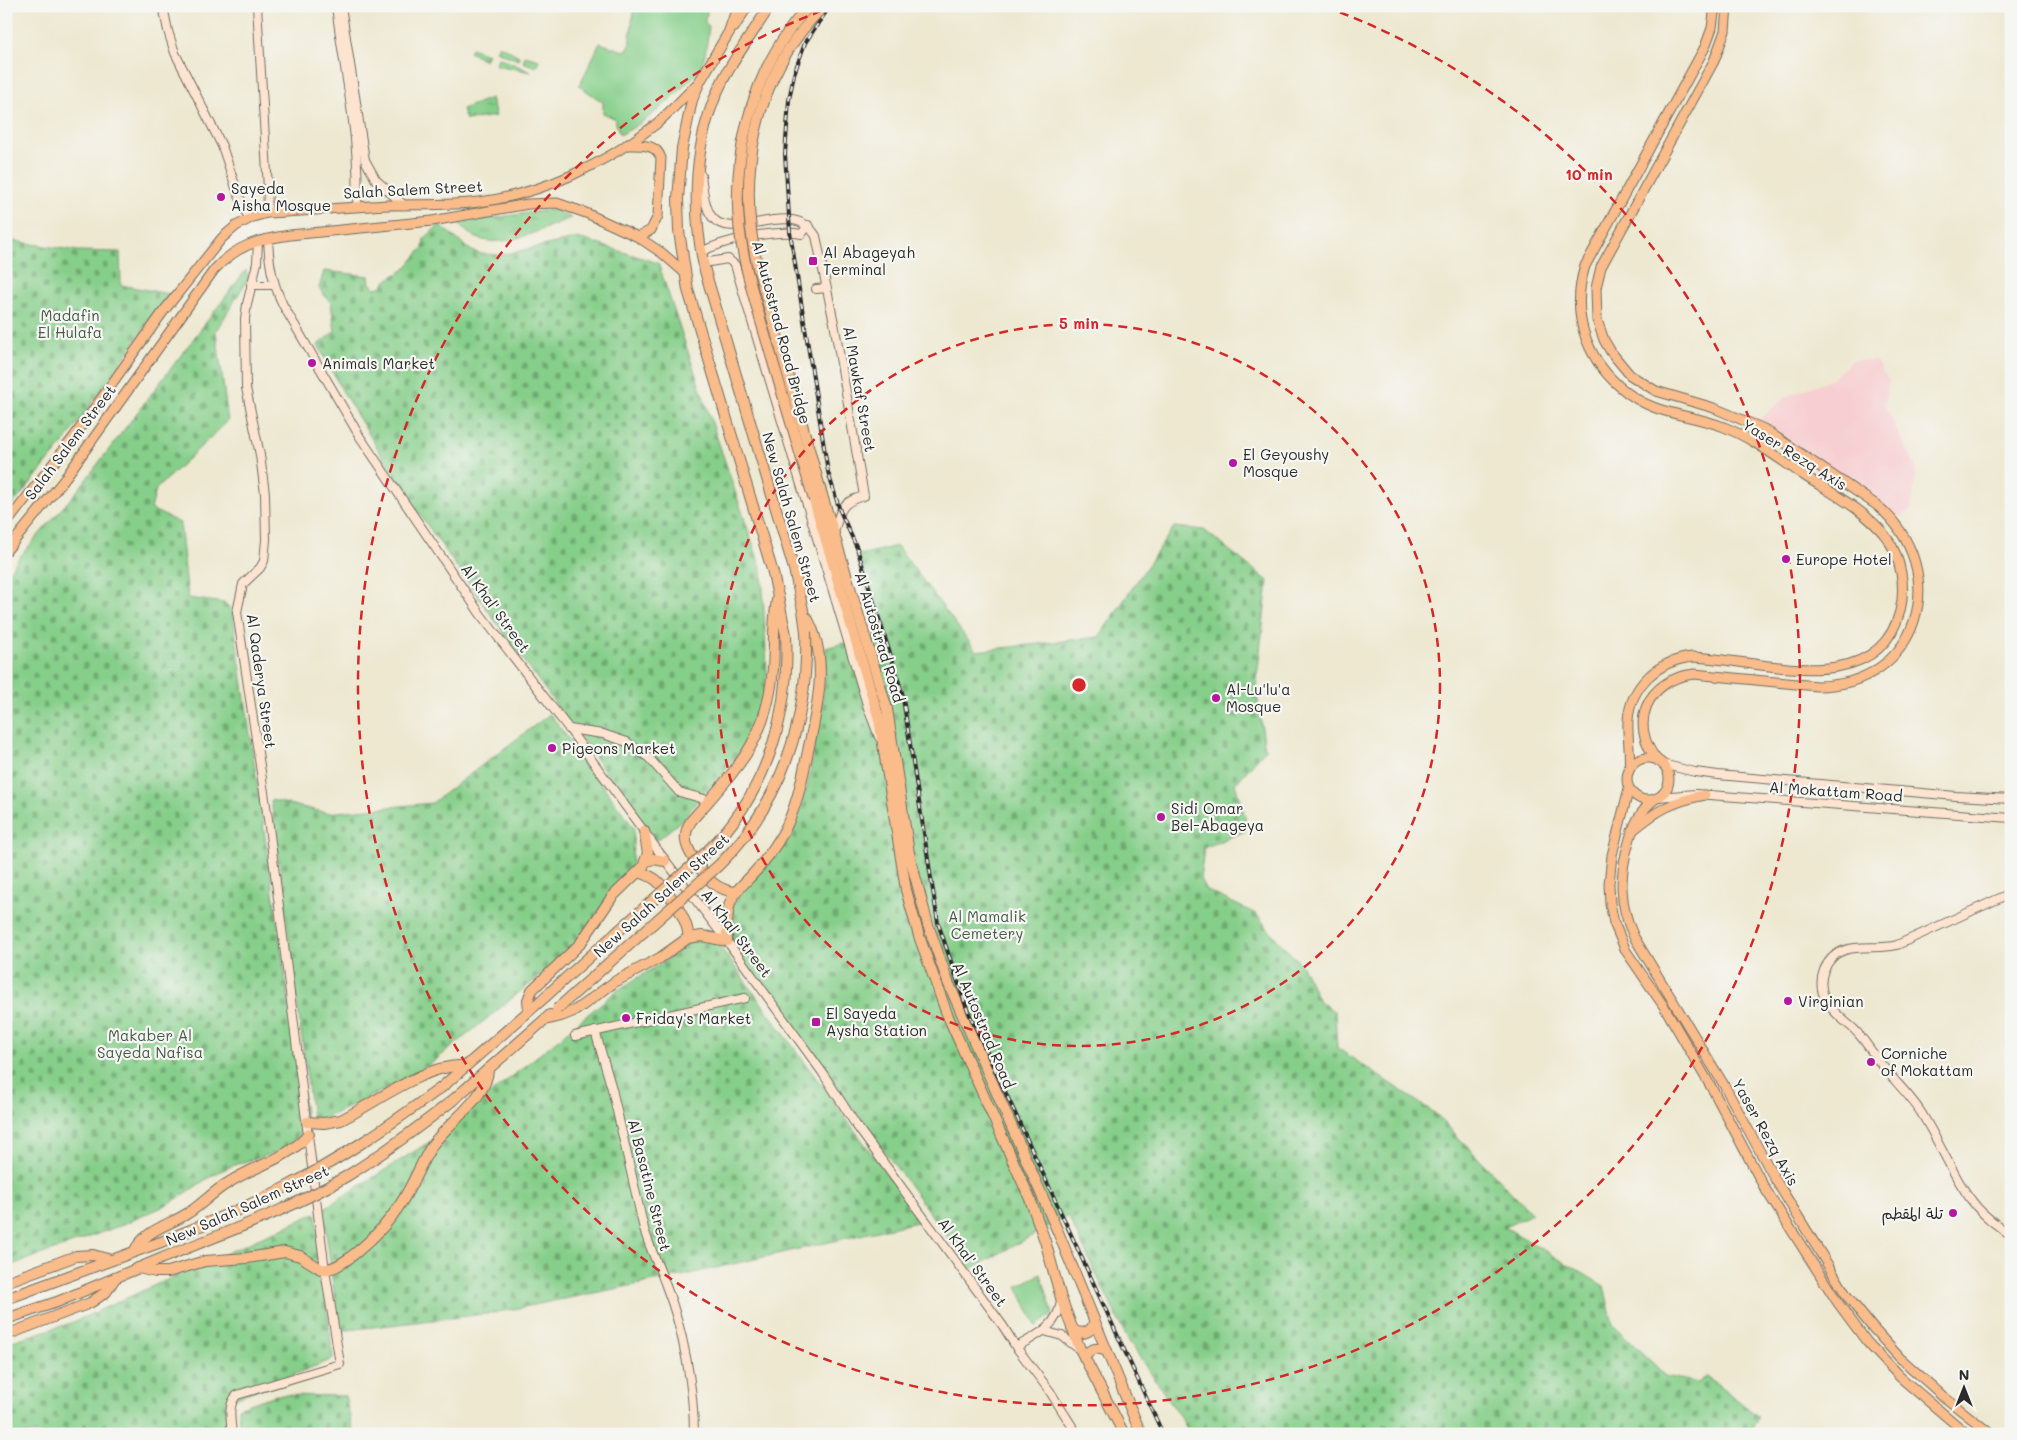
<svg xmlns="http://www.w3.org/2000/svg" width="2017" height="1440" viewBox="0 0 2017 1440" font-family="Mali,'Playpen Sans Arabic',sans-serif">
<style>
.built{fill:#f7cfd2}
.grass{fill:url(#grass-tufts);stroke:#587d5a}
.cemetery{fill:url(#cemetery-stones);stroke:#587d5a}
.park{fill:#86cf8a;stroke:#587d5a}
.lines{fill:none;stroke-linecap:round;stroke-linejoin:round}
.secondary-casing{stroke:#6f6d65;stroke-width:10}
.primary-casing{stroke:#6f6d65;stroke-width:11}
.highway-casing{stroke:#6f6d65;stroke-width:12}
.secondary{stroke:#fde4d0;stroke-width:8}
.primary{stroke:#f9bc8a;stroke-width:9}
.highway{stroke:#f9bc8a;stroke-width:10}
.rail-casing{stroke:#2b2b2b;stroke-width:4}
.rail{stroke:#f6f6f2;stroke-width:2;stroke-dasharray:5.5;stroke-linecap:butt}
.highway-bridge-casing{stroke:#6f6d65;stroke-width:12;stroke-linecap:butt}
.highway-bridge{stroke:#f9bc8a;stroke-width:10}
.ring{fill:none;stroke:#d62828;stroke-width:2.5;stroke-dasharray:9 6}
.poi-dot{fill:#b5179e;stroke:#f6f6f2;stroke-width:2}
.labels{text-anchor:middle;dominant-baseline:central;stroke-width:4.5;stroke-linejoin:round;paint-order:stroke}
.poi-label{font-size:15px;fill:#2b2b2b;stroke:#f6f6f2;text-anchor:start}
.street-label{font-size:15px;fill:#2b2b2b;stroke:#f6f6f2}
.park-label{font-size:15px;fill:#465c48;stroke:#f6f6f2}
.centre{fill:#d62828;stroke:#f6f6f2;stroke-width:2.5}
.ring-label{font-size:15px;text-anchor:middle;font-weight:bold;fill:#d62828;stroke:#f6f6f2;stroke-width:4.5;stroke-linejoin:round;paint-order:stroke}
</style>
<defs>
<pattern id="grass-tufts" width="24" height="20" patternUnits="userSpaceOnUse" patternTransform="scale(1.25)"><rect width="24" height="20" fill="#86cf8a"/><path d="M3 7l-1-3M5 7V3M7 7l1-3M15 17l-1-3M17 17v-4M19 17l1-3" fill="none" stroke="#6ea871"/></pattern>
<pattern id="cemetery-stones" width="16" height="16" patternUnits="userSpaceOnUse" patternTransform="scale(1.25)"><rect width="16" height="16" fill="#86cf8a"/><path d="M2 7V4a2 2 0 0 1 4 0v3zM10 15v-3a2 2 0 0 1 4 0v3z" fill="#6ea871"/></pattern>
</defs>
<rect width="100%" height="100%" fill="#f6f6f2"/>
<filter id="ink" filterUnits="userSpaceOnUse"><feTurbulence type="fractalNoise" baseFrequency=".02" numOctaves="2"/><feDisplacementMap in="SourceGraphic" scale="10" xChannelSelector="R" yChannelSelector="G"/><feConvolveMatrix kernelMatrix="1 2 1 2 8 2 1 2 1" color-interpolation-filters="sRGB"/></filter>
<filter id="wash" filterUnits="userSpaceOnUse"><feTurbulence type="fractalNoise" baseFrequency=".0096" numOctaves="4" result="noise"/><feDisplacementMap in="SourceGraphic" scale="20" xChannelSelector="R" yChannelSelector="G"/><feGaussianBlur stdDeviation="1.12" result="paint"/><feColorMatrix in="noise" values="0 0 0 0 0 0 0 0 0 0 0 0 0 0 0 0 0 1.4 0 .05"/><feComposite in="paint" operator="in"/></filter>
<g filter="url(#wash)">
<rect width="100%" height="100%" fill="#eee8d0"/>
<!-- built -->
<polygon class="built" points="1853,360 1875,360 1889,381 1884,404 1917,469 1911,510 1898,518 1759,419 1786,397 1831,379"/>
<!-- grass -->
<g class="grass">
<polygon points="499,45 519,56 518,60 496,51"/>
<polygon points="471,48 488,54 485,60 469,52"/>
<polygon points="525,56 539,60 536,67 523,62"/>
<polygon points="498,57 531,72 496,65"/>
<polygon points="491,98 496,116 466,120 462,109"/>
<path d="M548 210H555L571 218C537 230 486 261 459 223Z"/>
</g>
<!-- cemetery -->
<g class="cemetery">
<path d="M439 225 472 251 482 254 502 255 578 238 658 263 762 571 767 672 761 711 748 742 717 781 697 801 684 818 656 841 508 639 406 495 343 392 318 345 335 331 331 303 319 288 324 271 369 276 370 283 374 288 381 287C386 278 396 275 404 270 408 266 417 254 423 248L424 239Z"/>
<polygon points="6,240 78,251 120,252 121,285 169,294 65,441 6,513"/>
<path d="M246 270 248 279 216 331 228 421 156 489 151 509 180 523 188 598 225 603 232 610 306 1119C298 1157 255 1155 227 1168 204 1178 185 1196 162 1207 112 1231 58 1248 6 1267V577L17 560 78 490Z"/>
<path d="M1174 527 1204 530 1268 581 1256 686 1265 750 1235 784 1245 816V831L1204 848 1200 879 1206 890 1256 914 1279 942 1301 964 1319 1001 1335 1012 1337 1048 1436 1114 1532 1214 1505 1227 1604 1286 1613 1325 1666 1376 1698 1383 1707 1376 1759 1417 1748 1434H1189L1183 1421 1128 1340 1068 1216 971 1269 721 929C734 894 764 870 785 839 806 808 810 771 816 735 822 705 827 678 826 648L879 633 856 556 897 546 976 651 1099 637Z"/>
<polygon points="550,714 634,828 631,872 615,887 587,929 557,962 432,1063 403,1081 313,1124 271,800 327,813 432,803"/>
<polygon points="707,929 921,1221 685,1275 493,1313 339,1331 323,1209 434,1139 561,1037 616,991 670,958"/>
<polygon points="316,1213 333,1359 230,1400 232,1434 6,1434 6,1343 71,1323"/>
<polygon points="276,1395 345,1396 354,1434 240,1434 238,1408"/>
</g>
<!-- park -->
<g class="park">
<path d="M634 6H706L707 15 705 17V23L709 26C707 39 707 55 700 67 697 74 690 80 685 85 666 105 645 122 620 135L614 118 603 113V102L579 86 600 43 624 51 629 48Z"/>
<polygon points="1041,1274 1053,1314 1036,1326 1017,1286"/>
</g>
</g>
<g filter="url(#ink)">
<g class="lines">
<!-- secondary casing -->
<g class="secondary-casing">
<g id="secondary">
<polyline points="163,6 168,31 175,53 222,146 237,191 249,219"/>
<polyline points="257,6 268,189 267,213"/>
<path d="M336 6C344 73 361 140 357 207"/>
<polyline points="341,6 365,160 376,180 404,205"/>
<path d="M701 175C703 188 704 206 712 217 732 244 793 196 816 236L834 323 864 496C840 502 840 511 834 533"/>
<path d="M268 239C269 263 272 282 283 305L360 437 481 615 569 729 659 852 727 941 822 1072 856 1125 1003 1326 1016 1347 1049 1390 1077 1434"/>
<path d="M701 252C724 240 776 229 802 234L808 225"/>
<polyline points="703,263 728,259 735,265 868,708 879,737"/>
<polyline points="251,285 274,285"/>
<polyline points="816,289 827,288"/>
<polyline points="569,729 603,734 627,742 649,758 679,792 708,800"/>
<polyline points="1662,764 1695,772 1718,775 1956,796 2011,799"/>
<polyline points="1658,797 1696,794 2011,818"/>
<path d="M2011 893 1897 945C1872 952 1838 937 1824 970 1815 994 1831 1010 1848 1024 1863 1035 1870 1051 1882 1065 1894 1081 1909 1094 1920 1111 1940 1142 1953 1178 1976 1206 1986 1218 1998 1226 2011 1235"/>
<path d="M595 1031 612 1089 644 1229C650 1249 659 1266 666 1286 683 1328 694 1389 694 1434"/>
<polyline points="575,1036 745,998"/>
<polyline points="1044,1331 1062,1336 1079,1349"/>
<path d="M1016 1347C1036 1336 1059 1326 1061 1300"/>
<path d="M232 1434C231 1420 227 1405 237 1395L340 1364 325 1270 268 819 237 612 243 584 260 568 264 561 266 540 265 494 260 455 246 388 245 319 247 304 257 263 258 241"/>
</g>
</g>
<!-- primary casing -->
<g class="primary-casing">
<g id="primary">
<path d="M626 145C640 145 656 143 661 158L658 216 651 230 638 237"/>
<path d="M6 524 73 438 163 312 222 238 236 226 253 217 267 213C308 211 348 207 389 205 419 204 449 206 479 202 542 194 605 164 655 125 670 112 684 97 698 83"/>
<path d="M6 551 63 481 214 270C237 245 257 240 290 235L432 221 528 204 557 203 586 213 638 237 662 253 684 272"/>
<circle cx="1648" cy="779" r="21"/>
<path d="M1658 761C1627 725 1647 679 1694 674L1817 686C1920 686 1953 571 1878 506L1764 429 1714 408 1656 391 1630 375 1611 352 1604 340 1597 320 1596 288 1601 267 1714 61 1725 31 1727 6"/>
<path d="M1629 771C1631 754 1627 737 1628 720 1631 685 1658 661 1692 657 1757 659 1877 702 1900 611 1906 587 1901 558 1887 538 1867 511 1833 494 1805 476 1779 459 1754 439 1724 427 1685 412 1654 417 1619 386 1584 355 1571 311 1585 266L1705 47 1712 28 1715 6"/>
<polyline points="1629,788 1612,855 1609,884 1610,903 1614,923 1626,951 1665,1008 1714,1092 1764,1187 1838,1303 1867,1342 1900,1377 1967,1434"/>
<path d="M1655 799C1640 811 1634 824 1629 842 1619 875 1619 905 1634 937L1724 1085 1775 1179 1847 1296 1872 1327 1899 1357 1944 1397 1991 1434"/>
<path d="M1632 831C1657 810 1673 801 1705 795"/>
</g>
</g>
<!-- highway casing -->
<g class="highway-casing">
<g id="highway">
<polyline points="738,6 729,32 700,81 692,100 682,148 678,199 679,231 688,290 773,573 786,635"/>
<path d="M770 6C754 31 736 55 723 80 693 138 691 209 705 271L794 569 803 610 806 632"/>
<polyline points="734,27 747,6"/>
<polyline points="822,495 887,709 909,853 928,925 948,982 1058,1232 1141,1434"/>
<polyline points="814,500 879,719 906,890 919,936 947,1014 1030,1199 1045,1241 1061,1298 1080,1349 1124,1434"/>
<polyline points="645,862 653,859 665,861"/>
<path d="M639 872C645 874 651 876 656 880 668 890 690 922 688 938"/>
<path d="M736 892C717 890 708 880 698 865 688 851 680 838 691 821 736 769 767 742 773 669 775 644 772 620 778 596"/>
<polyline points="529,1011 528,1000 532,990 580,944 612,897 643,867 648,853 644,831"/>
<path d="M545 1020 561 1016 576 1010 616 981 660 958 688 938 702 936 727 941C727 929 726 915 730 903 734 891 745 883 753 874 765 861 776 846 784 831 797 806 802 779 808 751 817 708 830 659 807 618"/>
<polyline points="442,1087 545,997"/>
<polyline points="453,1100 550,1015"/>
<path d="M307 1122 324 1123 341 1120C377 1102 426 1063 466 1066"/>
<path d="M134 1252C144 1231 166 1226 185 1215 201 1206 212 1192 228 1183 255 1165 287 1160 309 1134"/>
<path d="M138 1268 156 1272H168L205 1261 247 1258 285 1252 300 1256 321 1269C331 1271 341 1264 348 1259 373 1240 394 1218 408 1191 417 1175 423 1159 433 1144 450 1121 488 1097 488 1069"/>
<polyline points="6,1282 76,1256 93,1255 111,1260"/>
<polyline points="6,1299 161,1242"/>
<polyline points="6,1319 57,1302 165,1257"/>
<path d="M1072 1329C1081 1336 1091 1333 1094 1323"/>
<polyline points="6,1335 90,1303 106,1292 115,1278"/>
<path d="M1084 1357C1089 1348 1098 1347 1107 1351"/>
</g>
</g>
<!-- secondary -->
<use href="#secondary" class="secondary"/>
<!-- primary -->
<use href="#primary" class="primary"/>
<!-- highway -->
<use href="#highway" class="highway"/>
<!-- rail casing -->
<g class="rail-casing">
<polyline id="rail" points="830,6 805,43 794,74 789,100 785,154 790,232 828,472 840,511 857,548 902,692 938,923 967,1009 1163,1434"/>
</g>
<!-- rail -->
<use href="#rail" class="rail"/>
<!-- highway-bridge casing -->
<g class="highway-bridge-casing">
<g id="highway-bridge">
<path d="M809 6C748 72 726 170 744 257 751 292 763 327 773 362 787 408 800 454 814 500"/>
<path d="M822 495 759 272C735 179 753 75 824 6"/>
<path d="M545 997C580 965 616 933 652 901 675 880 699 861 719 839 770 782 790 709 786 635"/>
<path d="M557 1009 719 865C782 803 809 719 806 632"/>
<path d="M161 1242C202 1225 244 1209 284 1188 340 1160 391 1124 442 1087"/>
<path d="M165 1257C226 1232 290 1210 347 1176 384 1153 419 1127 453 1100"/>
</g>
</g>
<!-- highway-bridge -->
<use href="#highway-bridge" class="highway-bridge"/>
</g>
</g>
<!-- distance rings -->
<g class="ring">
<circle cx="1079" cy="685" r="361"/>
<path d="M1326 7A721 721 0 1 1 832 7"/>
</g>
<!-- markers -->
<g class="poi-dot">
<circle cx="221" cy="197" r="5"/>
<rect x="808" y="256" width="10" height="10" rx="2.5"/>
<circle cx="312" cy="363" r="5"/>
<circle cx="1233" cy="463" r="5"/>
<circle cx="1786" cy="559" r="5"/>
<circle cx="1216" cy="698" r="5"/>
<circle cx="552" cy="748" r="5"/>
<circle cx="1161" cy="817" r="5"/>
<circle cx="1788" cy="1001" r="5"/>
<circle cx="626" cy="1018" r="5"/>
<rect x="811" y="1017" width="10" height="10" rx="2.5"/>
<circle cx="1871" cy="1062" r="5"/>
<circle cx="1953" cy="1213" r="5"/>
</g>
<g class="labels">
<!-- poi labels -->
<g class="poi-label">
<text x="231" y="188">Sayeda<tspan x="231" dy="17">Aisha Mosque</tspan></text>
<text x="823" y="252">Al Abageyah<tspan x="823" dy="17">Terminal</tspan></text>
<text x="322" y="363">Animals Market</text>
<text x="1243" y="454">El Geyoushy<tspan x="1243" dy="17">Mosque</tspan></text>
<text x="1796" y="559">Europe Hotel</text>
<text x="1226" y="689">Al-Lu'lu'a<tspan x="1226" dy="17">Mosque</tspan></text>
<text x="562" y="748">Pigeons Market</text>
<text x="1171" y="808">Sidi Omar<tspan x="1171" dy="17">Bel-Abageya</tspan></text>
<text x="1798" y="1001">Virginian</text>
<text x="826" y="1013">El Sayeda<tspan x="826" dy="17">Aysha Station</tspan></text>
<text x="636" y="1018">Friday's Market</text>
<text x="1881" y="1053">Corniche<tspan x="1881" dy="17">of Mokattam</tspan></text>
<text x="1943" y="1213" text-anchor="end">تلة المقطم</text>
</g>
<!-- street labels -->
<g class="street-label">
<text transform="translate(413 189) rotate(-3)">Salah Salem Street</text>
<text transform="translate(782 332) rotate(75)">Al Autostrad Road Bridge</text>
<text transform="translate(860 389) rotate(80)">Al Mawkaf Street</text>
<text transform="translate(70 442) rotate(-53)">Salah Salem Street</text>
<text transform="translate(1795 454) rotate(32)">Yaser Rezq Axis</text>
<text transform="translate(792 517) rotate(74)">New Salah Salem Street</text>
<text transform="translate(496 608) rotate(54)">Al Khal' Street</text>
<text transform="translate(880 637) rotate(73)">Al Autostrad Road</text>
<text transform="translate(262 681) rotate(82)">Al Qaderya Street</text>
<text transform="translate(1836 791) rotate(4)">Al Mokattam Road</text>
<text transform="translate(661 895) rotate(-42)">New Salah Salem Street</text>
<text transform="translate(737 933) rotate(53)">Al Khal' Street</text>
<text transform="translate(984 1025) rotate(67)">Al Autostrad Road</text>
<text transform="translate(1766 1132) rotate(61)">Yaser Rezq Axis</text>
<text transform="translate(650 1185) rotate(76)">Al Basatine Street</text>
<text transform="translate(247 1205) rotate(-24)">New Salah Salem Street</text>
<text transform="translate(973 1262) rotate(54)">Al Khal' Street</text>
</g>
<!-- park labels -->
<g class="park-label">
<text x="70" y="315">Madafin<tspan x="70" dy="17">El Hulafa</tspan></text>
<text x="987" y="916">Al Mamalik<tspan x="987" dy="17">Cemetery</tspan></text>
<text x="150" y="1035">Makaber Al<tspan x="150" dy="17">Sayeda Nafisa</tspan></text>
</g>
</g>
<circle cx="1079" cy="685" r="8" class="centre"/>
<g class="ring-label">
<text x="1589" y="180">10 min</text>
<text x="1079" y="329">5 min</text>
</g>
<!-- margin -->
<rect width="2017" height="1440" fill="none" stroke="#f6f6f2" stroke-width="25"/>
<!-- north arrow -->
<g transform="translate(1964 1388)" stroke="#f6f6f2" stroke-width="4" paint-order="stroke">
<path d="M0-4L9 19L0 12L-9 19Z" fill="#2b2b2b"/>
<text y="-8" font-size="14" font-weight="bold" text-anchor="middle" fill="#2b2b2b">N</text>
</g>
</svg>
